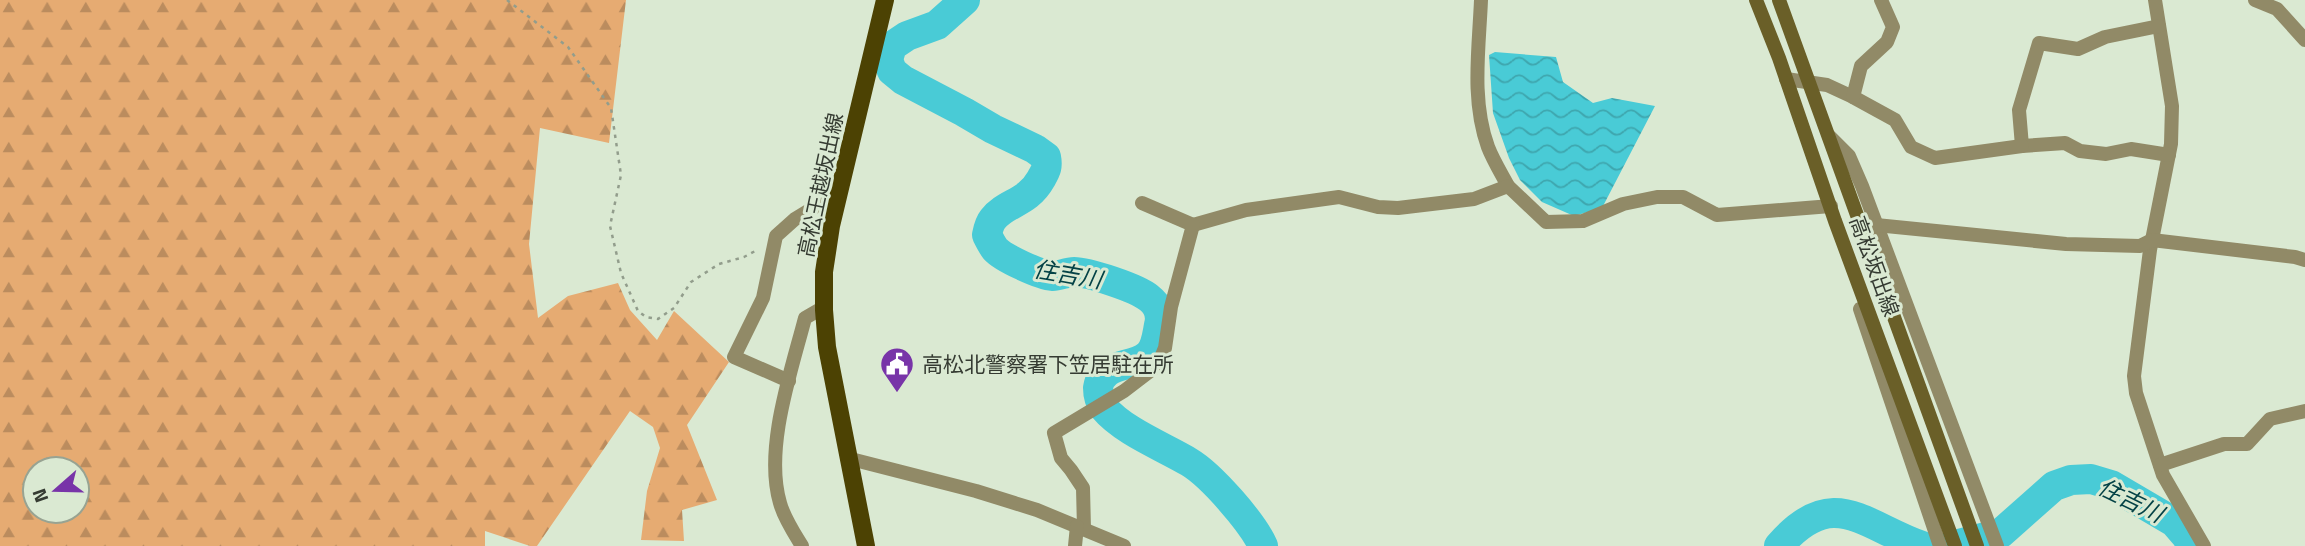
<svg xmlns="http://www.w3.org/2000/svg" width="2305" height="546" viewBox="0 0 2305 546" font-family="'Titillium Web','Noto Sans JP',sans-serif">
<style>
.forest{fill:url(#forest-firs);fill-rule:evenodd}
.water{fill:url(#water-waves)}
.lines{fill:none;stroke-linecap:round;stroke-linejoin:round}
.river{stroke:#49cbd6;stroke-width:30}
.path{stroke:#929d8c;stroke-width:2.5;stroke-dasharray:3.5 5;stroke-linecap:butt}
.street{stroke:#918a67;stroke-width:14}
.secondary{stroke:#6a5f28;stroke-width:14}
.primary{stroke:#4c4203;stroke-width:18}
.labels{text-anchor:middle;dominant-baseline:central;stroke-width:6;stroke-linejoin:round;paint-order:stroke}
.street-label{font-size:21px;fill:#353b32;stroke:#dae9d2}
.poi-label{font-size:21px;fill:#353b32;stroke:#dae9d2;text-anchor:start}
.water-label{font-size:23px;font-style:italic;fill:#044246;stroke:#dae9d2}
</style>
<defs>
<pattern id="forest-firs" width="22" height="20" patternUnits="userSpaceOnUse" patternTransform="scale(1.75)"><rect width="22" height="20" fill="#e6ab72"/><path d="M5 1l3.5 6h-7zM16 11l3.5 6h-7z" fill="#bb8c5e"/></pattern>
<pattern id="water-waves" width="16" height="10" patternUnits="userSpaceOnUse" patternTransform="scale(1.75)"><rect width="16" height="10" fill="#49cbd6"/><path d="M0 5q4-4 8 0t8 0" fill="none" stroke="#3ea6ae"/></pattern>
</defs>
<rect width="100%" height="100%" fill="#dae9d2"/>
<!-- forest -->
<path class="forest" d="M0 0H626L609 143 540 128 529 244 538 318 568 296 618 283 630 310 657 340 674 311 729 362 687 425 717 500 682 510 684 541 641 540 647 491 660 448 653 427 630 411 537 546H530L485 531V546H0ZM77 469V511H35V469Z"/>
<!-- water -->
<polygon class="water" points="1495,52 1556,57 1563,82 1593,103 1612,98 1655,106 1602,208 1574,216 1542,202 1520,180 1509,158 1493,113 1489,55"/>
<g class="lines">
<!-- river -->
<g class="river">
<path d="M965 0 937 25 907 36 892 46 888 60 892 71 903 80 964 112 993 129 1035 149 1046 157C1048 167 1046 170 1041 179 1027 204 1006 202 993 219 989 224 988 230 987 235 989 239 992 245 995 249 1003 258 1040 275 1053 276 1059 276 1067 272 1074 272 1088 272 1137 288 1149 298 1158 305 1162 314 1159 325 1157 335 1156 348 1148 355 1133 369 1102 361 1098 388 1098 396 1100 402 1104 408 1123 431 1164 447 1189 462 1211 475 1253 523 1263 546"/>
<path d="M1779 546C1833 483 1864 526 1922 546"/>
<polyline points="1951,546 2001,533 2054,486 2071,480 2091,479 2111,485 2174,522 2187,537 2191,546"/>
</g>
<!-- path -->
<polyline class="path" points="507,0 568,47 611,108 621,175 610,226 621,273 638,311 646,317 658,319 674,308 691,282 719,264 744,257 757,250"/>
<!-- street -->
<g class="street">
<path d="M1481 0C1479 49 1471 100 1488 147 1493 160 1501 173 1508 186"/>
<polyline points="2155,0 2172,106 2171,144 2150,250 2134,376 2136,393 2163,475 2204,546"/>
<polyline points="2255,0 2277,9 2305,40"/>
<polyline points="2159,26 2105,37 2078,49 2039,43 2019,110 2022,146 2065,143 2080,151 2106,154 2131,149 2169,155"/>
<polyline points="1786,79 1827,85 1853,97 1895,120 1911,147 1935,158 2022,146"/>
<polyline points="1853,97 1861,66 1887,42 1893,27 1881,0"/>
<polyline points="1829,136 1849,156 1862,186 1997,546"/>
<polyline points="1193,225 1246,210 1339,197 1378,207 1398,208 1474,199 1508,186 1546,222 1583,221 1623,204 1657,197 1683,197 1717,215 1831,206"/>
<polyline points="1876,225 2066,244 2140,246 2152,240 2295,257 2305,260"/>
<polyline points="1860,309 1940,546"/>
<polyline points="789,381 734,357 763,298 776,236 795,219 818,205 837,203"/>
<polyline points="847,458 976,491 1037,510 1124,546"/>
<polyline points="2160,465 2224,444 2247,444 2270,419 2305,411"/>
<polyline points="1084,529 1083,488 1071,470 1061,458 1054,433 1124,391 1158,365 1165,348 1171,307 1193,225 1142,203"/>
<path d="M802 546C794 533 784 518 780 503 764 449 791 372 805 318L824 307"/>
<polyline points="1075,546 1077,526"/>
</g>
<!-- secondary -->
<g class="secondary">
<polyline points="1756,0 1779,58 1835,221 1955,546"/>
<polyline points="1779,0 1977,546"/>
</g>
<!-- primary -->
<polyline class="primary" points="866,546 827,347 824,310 824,272 831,226 885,0"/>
</g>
<!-- icons -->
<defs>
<g id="civic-pin" transform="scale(1.75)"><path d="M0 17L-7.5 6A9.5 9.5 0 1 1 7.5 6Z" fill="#7834a8" stroke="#dae9d2"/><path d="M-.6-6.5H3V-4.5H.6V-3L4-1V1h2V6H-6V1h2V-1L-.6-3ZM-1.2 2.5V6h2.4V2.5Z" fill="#fff"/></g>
</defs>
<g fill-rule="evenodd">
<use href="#civic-pin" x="897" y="364"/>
</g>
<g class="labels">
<!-- street labels -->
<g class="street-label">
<text transform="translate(820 185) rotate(-78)">高松王越坂出線</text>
<text transform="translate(1875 266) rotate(70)">高松坂出線</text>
</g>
<!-- poi labels -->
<g class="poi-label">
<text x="922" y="364">高松北警察署下笠居駐在所</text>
</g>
<!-- water labels -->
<g class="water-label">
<text transform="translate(1068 274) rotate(10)">住吉川</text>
<text transform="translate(2131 500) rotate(26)">住吉川</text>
</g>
</g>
<!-- north arrow -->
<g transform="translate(56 490) rotate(250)"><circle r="33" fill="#dae9d2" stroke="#98a392" stroke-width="2"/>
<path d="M0-5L12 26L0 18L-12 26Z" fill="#7834a8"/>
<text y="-10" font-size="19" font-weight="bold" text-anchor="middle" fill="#353b32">N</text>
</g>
</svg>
